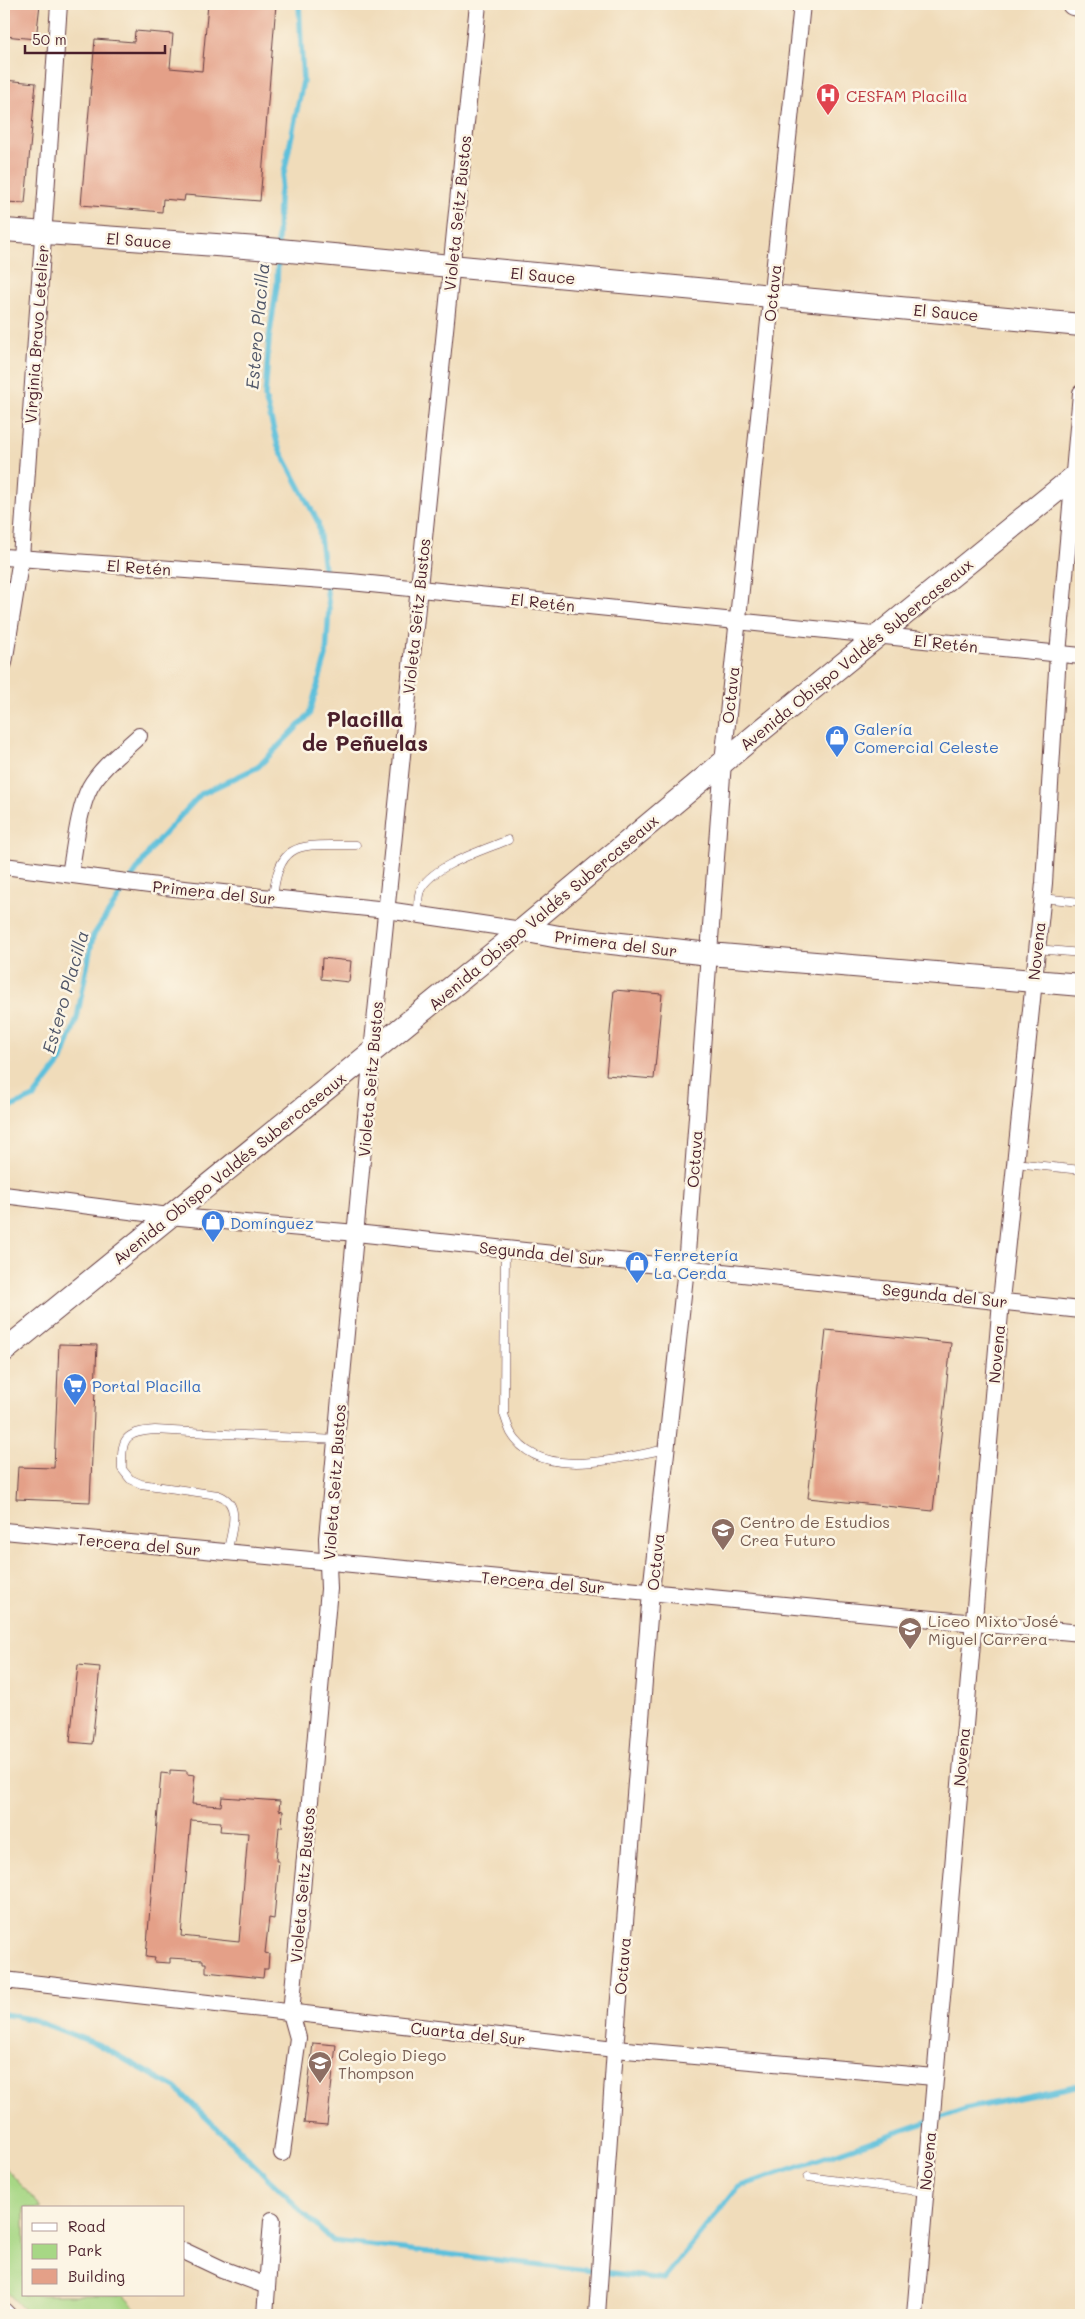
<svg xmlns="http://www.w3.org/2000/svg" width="1085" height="2319" viewBox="0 0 1085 2319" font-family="Mali,sans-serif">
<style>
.green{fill:#a7d785;stroke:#787b58}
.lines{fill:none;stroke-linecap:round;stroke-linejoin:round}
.stream{stroke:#5dc0db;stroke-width:5.5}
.building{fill:#e4a088;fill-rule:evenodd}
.lane-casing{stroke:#633b40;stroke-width:9}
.street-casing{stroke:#633b40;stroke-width:18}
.secondary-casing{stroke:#633b40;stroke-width:24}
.lane{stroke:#fff;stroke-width:8}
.street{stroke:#fff;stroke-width:16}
.secondary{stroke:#fff;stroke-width:22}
.labels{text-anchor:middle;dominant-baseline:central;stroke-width:5;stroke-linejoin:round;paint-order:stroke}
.health-label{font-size:16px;fill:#be3a42;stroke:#fcf5e5;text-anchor:start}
.street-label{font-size:16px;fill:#4a1f2b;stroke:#fcf5e5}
.shop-label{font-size:16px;fill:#366cbe;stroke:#fcf5e5;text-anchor:start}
.education-label{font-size:16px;fill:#785e54;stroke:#fcf5e5;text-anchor:start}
.water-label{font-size:18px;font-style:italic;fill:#515769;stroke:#fcf5e5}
.district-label{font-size:21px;font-weight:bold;fill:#4a1f2b;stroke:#fcf5e5}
</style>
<rect width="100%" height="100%" fill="#fcf5e5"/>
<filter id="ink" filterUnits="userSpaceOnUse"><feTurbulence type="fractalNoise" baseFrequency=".02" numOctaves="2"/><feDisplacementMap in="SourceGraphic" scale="10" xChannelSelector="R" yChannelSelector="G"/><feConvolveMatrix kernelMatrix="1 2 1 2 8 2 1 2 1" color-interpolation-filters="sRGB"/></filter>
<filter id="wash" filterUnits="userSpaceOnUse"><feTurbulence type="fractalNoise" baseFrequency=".0096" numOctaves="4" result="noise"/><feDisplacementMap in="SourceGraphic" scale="20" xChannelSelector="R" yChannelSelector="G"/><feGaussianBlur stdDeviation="1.12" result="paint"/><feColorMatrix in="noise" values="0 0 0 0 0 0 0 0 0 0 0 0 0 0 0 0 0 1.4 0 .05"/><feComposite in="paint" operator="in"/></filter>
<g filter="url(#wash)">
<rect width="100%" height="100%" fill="#f0dcba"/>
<!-- green -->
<polygon class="green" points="4,2166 42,2208 24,2208 24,2295 123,2295 142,2315 29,2315 4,2289"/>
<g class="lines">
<!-- stream -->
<g class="stream">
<polyline points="278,244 279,197 303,81 299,4"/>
<polyline points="4,1110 34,1097 61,1062 77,1018 93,936 153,846 201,794 258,767 309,715 326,656 329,608 318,522 278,446 265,397 269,339 277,285 278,253"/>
<polyline points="4,2014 34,2020 97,2044 176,2088 332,2241 664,2279 738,2187 965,2109 1081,2085"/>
</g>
</g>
<g id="blocks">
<!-- building -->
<g class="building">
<polygon points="4,4 40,4 36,39 4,36"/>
<polygon points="208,4 276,4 260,201 185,195 184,201 163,199 162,212 81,205 95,39 134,42 135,31 173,34 170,68 202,71"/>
<polygon points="4,80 36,83 25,203 4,202"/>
<polygon points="322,958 351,961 349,982 321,979"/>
<polygon points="614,990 662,994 654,1079 606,1075"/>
<polygon points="826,1330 951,1343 933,1511 808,1498"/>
<polygon points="59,1344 97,1345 90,1502 16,1499 18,1467 54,1468"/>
<polygon points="78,1665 100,1667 92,1744 70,1742"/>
<path d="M170 1770 187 1771V1774L195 1775 192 1804 221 1806 222 1797 280 1801 279 1810 283 1811 282 1827H279L276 1861H279L274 1919 269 1918 265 1953 269 1954 268 1969H264L263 1978 206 1972V1963H203V1960L170 1958V1963L154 1962 155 1958 146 1957 161 1773 170 1774ZM191 1820 221 1822 220 1831 248 1833 239 1942 181 1936Z"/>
<polygon points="313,2043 336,2045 327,2125 304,2123"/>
</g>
</g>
</g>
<g filter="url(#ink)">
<use href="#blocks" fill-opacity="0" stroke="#633b40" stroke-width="1"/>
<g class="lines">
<!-- lane casing -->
<g class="lane-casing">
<g id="lane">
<polyline points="1042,898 1081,902"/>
<path d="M273 899C278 836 305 846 356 845"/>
<path d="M418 915C419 908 417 898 420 891 430 866 484 850 508 840"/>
<polyline points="1037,949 1081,953"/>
<polyline points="1015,1163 1081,1170"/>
<path d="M505 1249 504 1414C506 1420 508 1427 511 1433 540 1483 622 1457 667 1449"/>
<path d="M227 1553C231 1533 243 1503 218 1495L141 1484 130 1479 122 1469C121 1439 124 1432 155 1430L336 1440"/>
<polyline points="808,2177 925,2192"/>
</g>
</g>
<!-- street casing -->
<g class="street-casing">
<g id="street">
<polyline points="4,557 351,582 1081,656"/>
<polyline points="4,663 21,558 59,4"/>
<polyline points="4,866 165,887 387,910 522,930"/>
<path d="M70 874C75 848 78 810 90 787 101 767 123 751 139 736"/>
<polyline points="4,1195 169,1216 356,1233 1081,1310"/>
<polyline points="4,1531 1081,1633"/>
<polyline points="4,1980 615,2049 934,2077"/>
<polyline points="282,2153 298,2038 291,2013 329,1589 327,1538 372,1052 478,4"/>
<polyline points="184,2251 222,2269 267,2286"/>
<polyline points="4,2311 8,2315"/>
<polyline points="265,2315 272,2220"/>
<polyline points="597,2315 615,2049 651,1592 686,1267 723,762 802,4"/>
<polyline points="915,2315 1001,1301 1044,883 1058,654 1081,393"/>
</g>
</g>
<!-- secondary casing -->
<g class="secondary-casing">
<g id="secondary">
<polyline points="1073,4 1081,5"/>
<polyline points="4,230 258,248 1081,325"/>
<polyline points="522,930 559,937 709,954 1081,985"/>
<polyline points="4,1351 522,930 763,729 1081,471"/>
</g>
</g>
<!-- lane -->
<use href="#lane" class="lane"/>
<!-- street -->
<use href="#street" class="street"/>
<!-- secondary -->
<use href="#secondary" class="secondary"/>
</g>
</g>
<!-- icons -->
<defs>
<g id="hospital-pin" transform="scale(1.25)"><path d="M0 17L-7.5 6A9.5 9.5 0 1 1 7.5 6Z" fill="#e0444e" stroke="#fcf5e5"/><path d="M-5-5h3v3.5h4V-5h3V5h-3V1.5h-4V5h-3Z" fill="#fff"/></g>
<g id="shop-pin" transform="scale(1.25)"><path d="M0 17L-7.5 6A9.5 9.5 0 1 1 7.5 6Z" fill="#3f7fe0" stroke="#fcf5e5"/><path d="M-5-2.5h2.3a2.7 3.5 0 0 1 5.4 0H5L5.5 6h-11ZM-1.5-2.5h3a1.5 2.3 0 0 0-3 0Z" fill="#fff"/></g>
<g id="supermarket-pin" transform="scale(1.25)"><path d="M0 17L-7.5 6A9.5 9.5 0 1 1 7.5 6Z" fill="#3f7fe0" stroke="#fcf5e5"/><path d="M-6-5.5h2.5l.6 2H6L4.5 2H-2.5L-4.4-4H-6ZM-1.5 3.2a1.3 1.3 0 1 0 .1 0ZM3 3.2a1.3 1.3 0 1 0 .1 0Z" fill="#fff"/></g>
<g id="school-pin" transform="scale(1.25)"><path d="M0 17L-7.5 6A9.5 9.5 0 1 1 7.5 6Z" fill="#8d6e63" stroke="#fcf5e5"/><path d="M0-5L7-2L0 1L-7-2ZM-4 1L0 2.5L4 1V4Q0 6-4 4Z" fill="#fff"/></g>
</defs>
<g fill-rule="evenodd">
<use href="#hospital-pin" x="828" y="95"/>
<use href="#shop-pin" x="837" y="737"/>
<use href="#shop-pin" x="213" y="1222"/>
<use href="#shop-pin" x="637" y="1263"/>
<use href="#supermarket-pin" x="75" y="1385"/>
<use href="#school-pin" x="723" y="1530"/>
<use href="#school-pin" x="910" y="1629"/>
<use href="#school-pin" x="320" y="2063"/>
</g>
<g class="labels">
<!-- health labels -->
<g class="health-label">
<text x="846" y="95">CESFAM Placilla</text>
</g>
<!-- street labels -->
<g class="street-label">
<text transform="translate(457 213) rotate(-84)">Violeta Seitz Bustos</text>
<text transform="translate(139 240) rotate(4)">El Sauce</text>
<text transform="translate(543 275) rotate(5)">El Sauce</text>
<text transform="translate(772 293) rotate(-84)">Octava</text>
<text transform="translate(946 312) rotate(5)">El Sauce</text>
<text transform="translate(36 334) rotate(-86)">Virginia Bravo Letelier</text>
<text transform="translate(139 567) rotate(4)">El Retén</text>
<text transform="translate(543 602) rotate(6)">El Retén</text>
<text transform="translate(416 616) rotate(-84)">Violeta Seitz Bustos</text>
<text transform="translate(946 643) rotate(6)">El Retén</text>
<text transform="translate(856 654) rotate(-39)">Avenida Obispo Valdés Subercaseaux</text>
<text transform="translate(730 695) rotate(-84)">Octava</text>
<text transform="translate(214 892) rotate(6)">Primera del Sur</text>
<text transform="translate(543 912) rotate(-40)">Avenida Obispo Valdés Subercaseaux</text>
<text transform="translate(616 943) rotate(7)">Primera del Sur</text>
<text transform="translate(1036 951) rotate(-84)">Novena</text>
<text transform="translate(370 1079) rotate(-85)">Violeta Seitz Bustos</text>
<text transform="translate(694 1159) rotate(-86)">Octava</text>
<text transform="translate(229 1168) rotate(-39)">Avenida Obispo Valdés Subercaseaux</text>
<text transform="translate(542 1253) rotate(6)">Segunda del Sur</text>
<text transform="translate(945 1295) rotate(6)">Segunda del Sur</text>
<text transform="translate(996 1354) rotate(-85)">Novena</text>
<text transform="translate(334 1482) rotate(-86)">Violeta Seitz Bustos</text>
<text transform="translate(139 1544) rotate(5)">Tercera del Sur</text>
<text transform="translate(655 1562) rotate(-84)">Octava</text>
<text transform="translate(543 1582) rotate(5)">Tercera del Sur</text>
<text transform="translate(961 1757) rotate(-85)">Novena</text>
<text transform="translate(302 1885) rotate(-85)">Violeta Seitz Bustos</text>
<text transform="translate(622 1966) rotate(-85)">Octava</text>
<text transform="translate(468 2033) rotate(6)">Cuarta del Sur</text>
<text transform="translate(927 2161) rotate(-85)">Novena</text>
</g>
<!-- shop labels -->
<g class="shop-label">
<text x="854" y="728">Galería<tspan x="854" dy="18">Comercial Celeste</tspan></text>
<text x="230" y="1222">Domínguez</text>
<text x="654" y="1254">Ferretería<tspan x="654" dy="18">La Cerda</tspan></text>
<text x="92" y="1385">Portal Placilla</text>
</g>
<!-- education labels -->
<g class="education-label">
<text x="740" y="1521">Centro de Estudios<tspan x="740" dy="18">Crea Futuro</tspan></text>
<text x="928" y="1620">Liceo Mixto José<tspan x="928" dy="18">Miguel Carrera</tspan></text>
<text x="338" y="2054">Colegio Diego<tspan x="338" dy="18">Thompson</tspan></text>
</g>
<!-- water labels -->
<g class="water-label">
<text transform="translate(257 326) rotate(-85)">Estero Placilla</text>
<text transform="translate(65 992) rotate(-74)">Estero Placilla</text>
</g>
<!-- district labels -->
<g class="district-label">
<text x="365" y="718">Placilla<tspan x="365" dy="24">de Peñuelas</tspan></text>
</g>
</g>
<!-- margin -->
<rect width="1085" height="2319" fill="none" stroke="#fcf5e5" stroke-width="20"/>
<!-- legend -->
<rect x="22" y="2206" width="162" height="90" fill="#fcf5e5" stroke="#b59f9b"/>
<rect x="32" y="2223" width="25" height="8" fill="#ffffff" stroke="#b59f9b"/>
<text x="68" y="2232" font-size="15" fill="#4a1f2b">Road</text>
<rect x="32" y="2244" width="25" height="15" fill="#a7d785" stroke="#b59f9b"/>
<text x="68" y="2256" font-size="15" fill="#4a1f2b">Park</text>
<rect x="32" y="2269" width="25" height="15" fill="#e4a088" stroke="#b59f9b"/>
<text x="68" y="2282" font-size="15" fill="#4a1f2b">Building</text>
<!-- scale -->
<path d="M25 45v8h140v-8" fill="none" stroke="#4a1f2b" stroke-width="2.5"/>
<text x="32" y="45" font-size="15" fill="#4a1f2b" stroke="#fcf5e5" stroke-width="4" paint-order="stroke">50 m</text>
</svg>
